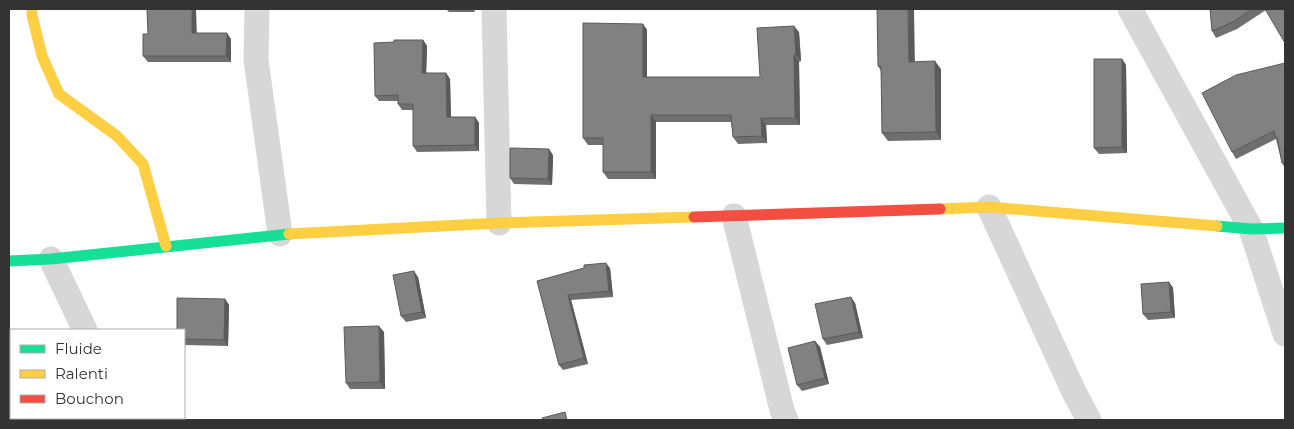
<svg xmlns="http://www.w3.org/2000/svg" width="1294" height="429" viewBox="0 0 1294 429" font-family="Montserrat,sans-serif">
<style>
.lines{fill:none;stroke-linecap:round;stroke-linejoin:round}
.street{stroke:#d7d7d7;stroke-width:25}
.fast{stroke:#16e098;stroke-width:11}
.slow{stroke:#ffcf43;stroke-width:11}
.jam{stroke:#f24e42;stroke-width:11}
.wall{fill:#6f6f6f}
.shaded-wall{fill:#5a5a5a}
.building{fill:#818181;stroke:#5a5a5a}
</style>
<rect width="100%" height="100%" fill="#fff"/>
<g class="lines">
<!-- street -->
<g class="street">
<polyline points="257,9 256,60 280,234"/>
<polyline points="494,9 499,223"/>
<polyline points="1130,9 1251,229 1285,334"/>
<polyline points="989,207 1074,392 1089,420"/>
<polyline points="734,216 782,410 786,420"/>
<polyline points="51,259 85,330"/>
<polyline points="127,418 128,420"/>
</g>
<!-- fast -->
<g class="fast">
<polyline points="1217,226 1251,229 1285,228"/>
<polyline points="9,261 51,259 289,234"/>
</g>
<!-- slow -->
<g class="slow">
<polyline points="32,9 32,15 42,56 59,94 117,136 143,164 166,246"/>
<polyline points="940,209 989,207 1217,226"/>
<polyline points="289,234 499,223 694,217"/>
</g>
<!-- jam -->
<polyline class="jam" points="694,217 940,209"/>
</g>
<!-- wall -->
<g class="wall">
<polygon points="147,9 196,9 196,33 231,39 231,62 148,62 143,56 148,34"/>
<polygon points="446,9 474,9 475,12 449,12"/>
<polygon points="914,9 914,62 941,69 941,140 888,141 882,133 881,71 878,66"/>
<polygon points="1210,9 1285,9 1266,10 1237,29 1216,38 1212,31"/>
<polygon points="643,24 647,30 647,77 760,77 799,32 801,61 799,62 800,125 766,125 767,143 738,144 733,137 731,122 656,122 656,179 608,179 603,172 603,145 588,145 583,138"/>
<polygon points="423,40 427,46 426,73 446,73 450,79 451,117 475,117 479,123 479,151 417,152 413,146 413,110 402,110 398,104 398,101 379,101 375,96"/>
<polygon points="1122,59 1126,65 1127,153 1099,154 1094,148"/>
<polygon points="1285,63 1285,168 1282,163 1276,139 1236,159 1232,152"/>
<polygon points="553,155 552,185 514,184 510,178"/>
<polygon points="584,268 610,268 613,297 571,300 588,364 563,370 559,365 537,281"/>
<polygon points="418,277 426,318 406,322 401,316"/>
<polygon points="1169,282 1173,288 1175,318 1148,320 1143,314"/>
<polygon points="225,299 229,305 228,346 184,345 184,330"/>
<polygon points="855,303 863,338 827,345 823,339"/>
<polygon points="384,332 385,389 350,389 346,383"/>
<polygon points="815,341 820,347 829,384 802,391 797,385"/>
</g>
<!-- shaded-wall -->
<g class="shaded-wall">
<polygon points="192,9 196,9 197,39 192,33"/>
<polygon points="908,9 914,9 915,70 909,62"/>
<polygon points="643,24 647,30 647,84 643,77"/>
<polygon points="794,26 799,32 801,61 796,55"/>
<polygon points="227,33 231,39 231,62 226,56"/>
<polygon points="423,40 427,46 426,79 422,73"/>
<polygon points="794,55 799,62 800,125 795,118"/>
<polygon points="1122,59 1126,65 1127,153 1122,147"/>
<polygon points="935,61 941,69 941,140 936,132"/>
<polygon points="446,73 450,79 451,123 447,117"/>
<polygon points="651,115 656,122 656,179 651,172"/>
<polygon points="475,117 479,123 479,151 475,145"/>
<polygon points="761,118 766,125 767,143 762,136"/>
<polygon points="549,149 553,155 552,185 548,179"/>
<polygon points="606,263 610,268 613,297 609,291"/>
<polygon points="414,271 418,277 426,318 422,312"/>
<polygon points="1169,282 1173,288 1175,318 1171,312"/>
<polygon points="568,295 571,300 588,364 584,358"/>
<polygon points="851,297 855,303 863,338 859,332"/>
<polygon points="225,299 229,305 228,346 224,340"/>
<polygon points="379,326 384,332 385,389 380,382"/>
<polygon points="815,341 820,347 829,384 825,378"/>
</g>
<!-- building -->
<g class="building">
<polygon points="147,9 192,9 192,33 227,33 226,56 143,56 143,34 148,34"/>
<polygon points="877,9 908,9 909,62 935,61 936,132 882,133 881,66 878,66"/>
<polygon points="1210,9 1252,9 1233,22 1212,31"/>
<polygon points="1265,9 1285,9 1285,43"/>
<polygon points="583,23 643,24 643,77 760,77 757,28 794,26 796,55 794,55 795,118 761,118 762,136 733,137 731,115 651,115 651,172 603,172 603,138 583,138"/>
<polygon points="394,40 423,40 422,73 446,73 447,117 475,117 475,145 413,146 413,104 398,104 398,95 375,96 374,43 394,42"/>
<polygon points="1094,59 1122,59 1122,147 1094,148"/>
<polygon points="1285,63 1285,163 1282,163 1277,137 1275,137 1274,131 1232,152 1202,93 1236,75"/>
<polygon points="510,148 549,149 548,179 510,178"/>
<polygon points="606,263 609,291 568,295 584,358 559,365 537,281 584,268 584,265"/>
<polygon points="414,271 422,312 401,316 393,275"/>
<polygon points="1169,282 1171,312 1143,314 1141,284"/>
<polygon points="851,297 859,332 823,339 815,304"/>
<polygon points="177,298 225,299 224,340 184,339 184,330 177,330"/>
<polygon points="379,326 380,382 346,383 344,327"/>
<polygon points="815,341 825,378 797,385 788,348"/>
<polygon points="565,412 567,420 543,420 542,418"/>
</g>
<!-- border -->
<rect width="1294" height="429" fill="none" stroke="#333333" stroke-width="20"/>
<!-- legend -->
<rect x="10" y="329" width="175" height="90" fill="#ffffff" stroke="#adadad"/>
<rect x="20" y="345" width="25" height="8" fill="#16e098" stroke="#adadad"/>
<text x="55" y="354" font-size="15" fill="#333333">Fluide</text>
<rect x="20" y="370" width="25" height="8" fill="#ffcf43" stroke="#adadad"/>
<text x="55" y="379" font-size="15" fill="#333333">Ralenti</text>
<rect x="20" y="395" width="25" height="8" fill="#f24e42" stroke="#adadad"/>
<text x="55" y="404" font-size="15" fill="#333333">Bouchon</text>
</svg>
